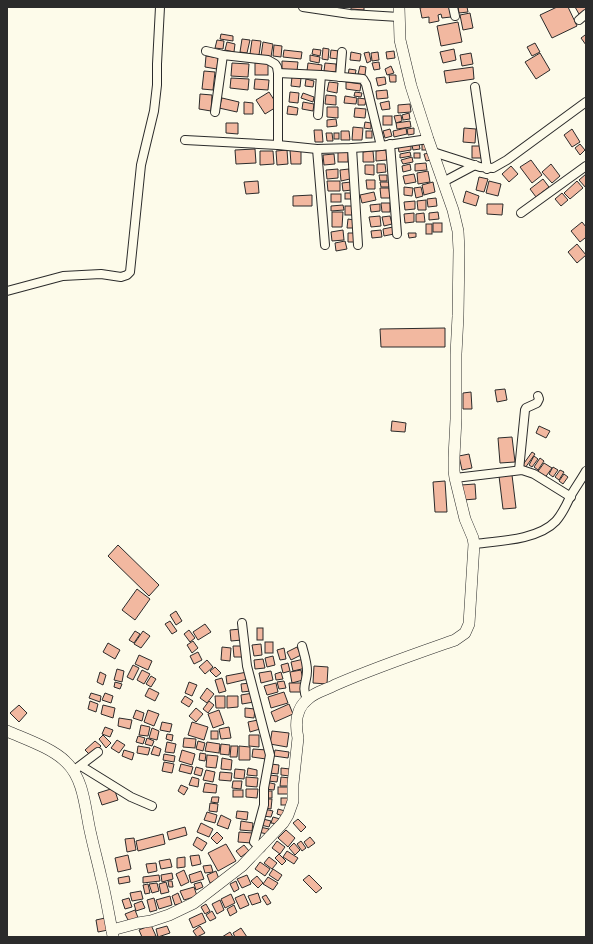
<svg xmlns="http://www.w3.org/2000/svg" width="593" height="944" viewBox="0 0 593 944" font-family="Inter,sans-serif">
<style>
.building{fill:#f2b8a0;stroke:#2b2b2b}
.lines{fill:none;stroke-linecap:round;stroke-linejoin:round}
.street-casing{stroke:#2b2b2b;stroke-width:10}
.secondary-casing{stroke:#2b2b2b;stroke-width:12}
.street{stroke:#fdfbea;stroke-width:8}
.secondary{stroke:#fdfbea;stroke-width:11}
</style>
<rect width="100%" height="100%" fill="#fdfbea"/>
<!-- building -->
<g class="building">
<polygon points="351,7 364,7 364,10 351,9"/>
<polygon points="424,7 452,7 451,17 442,18 441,14 438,15 439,21 429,23 429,17 422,18 420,8"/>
<polygon points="458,7 467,7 468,12 459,13"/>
<polygon points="557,7 568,7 577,26 552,38 540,15"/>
<polygon points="575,7 586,7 586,10 579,14"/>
<polygon points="470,13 473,28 463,30 460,15"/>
<polygon points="458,22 462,42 441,46 437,26"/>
<polygon points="221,34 233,36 233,41 220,39"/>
<polygon points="585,35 586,35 586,45 581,38"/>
<polygon points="242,39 250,40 247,53 240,52"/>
<polygon points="217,40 224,41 223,49 215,48"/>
<polygon points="252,40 261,41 259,55 250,54"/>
<polygon points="227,42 235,44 234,52 225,50"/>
<polygon points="263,42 273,44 271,57 261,56"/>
<polygon points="535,43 540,52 532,56 527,47"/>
<polygon points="274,45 282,46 281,57 273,56"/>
<polygon points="323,48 329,49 328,60 322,59"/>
<polygon points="313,49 321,50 320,56 312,54"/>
<polygon points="454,49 456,60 443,63 440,52"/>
<polygon points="284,50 302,52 301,59 283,57"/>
<polygon points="331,50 339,51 338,59 330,58"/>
<polygon points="394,51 395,58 387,59 386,52"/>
<polygon points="351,52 361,54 360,61 350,60"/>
<polygon points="369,52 371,61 367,63 364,53"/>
<polygon points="378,52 379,60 372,61 371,53"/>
<polygon points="471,53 473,64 462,66 460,55"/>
<polygon points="540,53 550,70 536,79 525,62"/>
<polygon points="310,55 320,57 319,63 310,61"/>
<polygon points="206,56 218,58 217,69 205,67"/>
<polygon points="282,61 298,62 297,71 282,70"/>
<polygon points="379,62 380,69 374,70 372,63"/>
<polygon points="232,63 249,64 248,77 231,76"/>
<rect x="255" y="63" width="13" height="12"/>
<polygon points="308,63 322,65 321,73 307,71"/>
<polygon points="325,63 336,64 336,72 324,71"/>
<polygon points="360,66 366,67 365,75 358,74"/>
<polygon points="391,66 394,73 387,75 385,69"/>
<polygon points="473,67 474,79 446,83 444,71"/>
<polygon points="349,69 356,70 355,76 348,76"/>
<polygon points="204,71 215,72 213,90 202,89"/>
<polygon points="389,75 396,75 396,82 390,82"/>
<polygon points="292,77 301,78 300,87 291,86"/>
<polygon points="385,77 386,84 378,86 376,78"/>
<polygon points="231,78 249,79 248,90 230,88"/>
<polygon points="255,79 269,80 268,90 254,89"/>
<polygon points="306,79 314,81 313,87 305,86"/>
<polygon points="329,82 338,83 337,93 327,91"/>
<polygon points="346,82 361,84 360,91 346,89"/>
<polygon points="387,90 388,98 377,99 376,91"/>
<polygon points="269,92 278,106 265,114 256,100"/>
<polygon points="290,92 299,93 298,103 289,102"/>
<polygon points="355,92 362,93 361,97 354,96"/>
<polygon points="303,93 314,97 313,102 301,98"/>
<polygon points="200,94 212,95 211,111 199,109"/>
<polygon points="326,95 336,96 336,105 325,104"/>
<polygon points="345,96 357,98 356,104 344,103"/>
<polygon points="222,98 239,102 237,112 219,108"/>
<polygon points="358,98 366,99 365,105 358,105"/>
<polygon points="389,101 390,109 382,110 380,103"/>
<polygon points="244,102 253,103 253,114 244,114"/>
<polygon points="303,102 314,104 313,111 302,109"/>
<polygon points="410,104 411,112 398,113 398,105"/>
<polygon points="288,106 298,108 297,115 287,114"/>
<polygon points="327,107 338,107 338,118 327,117"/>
<polygon points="355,108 366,109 365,118 354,117"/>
<polygon points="409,113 410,119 403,120 402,115"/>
<polygon points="401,115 402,121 396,123 394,116"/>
<rect x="383" y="116" width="9" height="9"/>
<polygon points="336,119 337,126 327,127 327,120"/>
<polygon points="410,121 411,127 397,129 396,123"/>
<polygon points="365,122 371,123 371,129 364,128"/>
<polygon points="226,123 238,123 238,134 226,133"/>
<polygon points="353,127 363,128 362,140 352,140"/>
<polygon points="406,128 407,134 394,137 393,131"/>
<polygon points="414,128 414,134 408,135 407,129"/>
<polygon points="464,128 476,129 475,143 463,142"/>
<polygon points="390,129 392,136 385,138 383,131"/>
<polygon points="572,129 580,142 572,147 564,135"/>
<polygon points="314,130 322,130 323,142 315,142"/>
<polygon points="341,131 349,131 350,140 341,140"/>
<rect x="366" y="131" width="6" height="7"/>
<polygon points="326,133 332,133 333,141 327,141"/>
<rect x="334" y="133" width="5" height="6"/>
<polygon points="419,144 420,149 413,150 412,145"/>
<rect x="422" y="144" width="6" height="6"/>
<polygon points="580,144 585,150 580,155 575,148"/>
<polygon points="411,145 411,150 399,152 398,146"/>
<rect x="472" y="146" width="10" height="12"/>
<polygon points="255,149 256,163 236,164 235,150"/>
<polygon points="287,150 288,164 277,165 276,151"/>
<polygon points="290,150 301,150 301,164 291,164"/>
<polygon points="386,150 387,160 376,161 376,151"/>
<polygon points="260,151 273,151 274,164 260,165"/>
<polygon points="373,151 374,162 363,162 363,152"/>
<rect x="338" y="152" width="10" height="10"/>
<polygon points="410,152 411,156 400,158 400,154"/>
<rect x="414" y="153" width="6" height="5"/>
<polygon points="430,153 431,160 426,161 424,154"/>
<polygon points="334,154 335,164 324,165 323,155"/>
<polygon points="412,157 413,162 403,164 401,160"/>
<polygon points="531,160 542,175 532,183 520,167"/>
<polygon points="426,163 427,170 415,171 415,164"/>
<polygon points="377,164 385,164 386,172 377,173"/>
<polygon points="410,164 411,170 403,172 402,166"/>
<polygon points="551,164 560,176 552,183 542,172"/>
<polygon points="365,165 374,165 374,175 365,174"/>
<polygon points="511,166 518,174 509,182 502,174"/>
<polygon points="338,169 338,178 327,179 326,170"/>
<polygon points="349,169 350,179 341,181 340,170"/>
<polygon points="428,171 430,182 418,184 417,173"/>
<polygon points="414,174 416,182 405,184 403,176"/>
<polygon points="586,174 586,188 579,180"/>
<polygon points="379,175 387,175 387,181 380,181"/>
<polygon points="479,177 488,179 484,192 476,190"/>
<polygon points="543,179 549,187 536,197 530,189"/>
<polygon points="366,180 375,180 375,189 367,189"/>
<polygon points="258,181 259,193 246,194 244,182"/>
<polygon points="327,181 340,181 340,191 328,191"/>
<polygon points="489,181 501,184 498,196 486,193"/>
<polygon points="577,181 583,188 570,199 564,193"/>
<polygon points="351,182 352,190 343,191 342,183"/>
<polygon points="380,182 389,182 389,187 381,187"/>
<polygon points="433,182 435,192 424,195 422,185"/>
<polygon points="404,187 413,188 412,196 404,195"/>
<polygon points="421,187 423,196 416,198 414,188"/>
<polygon points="380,188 389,188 390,198 381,198"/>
<polygon points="466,191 479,196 476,206 463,202"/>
<polygon points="374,192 376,200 362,203 360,195"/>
<rect x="345" y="193" width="7" height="6"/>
<polygon points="562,193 568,200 561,206 555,199"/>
<rect x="331" y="194" width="10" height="8"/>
<polygon points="312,195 312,206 293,206 293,196"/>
<polygon points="436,198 437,206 428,207 427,199"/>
<polygon points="426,200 426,210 418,210 417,201"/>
<polygon points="415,201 415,209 405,210 404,202"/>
<polygon points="381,203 390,203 390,212 382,212"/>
<polygon points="380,204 380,211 371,212 370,205"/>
<polygon points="487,204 503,204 502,215 487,214"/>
<polygon points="343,205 344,210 331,211 331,206"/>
<rect x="345" y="206" width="8" height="9"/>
<polygon points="332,212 343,212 342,227 332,227"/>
<polygon points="438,212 439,219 429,220 429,213"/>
<polygon points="414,213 414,222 405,223 404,214"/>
<polygon points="424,213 425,222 416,222 416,214"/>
<polygon points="380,216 381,226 371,227 369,217"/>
<polygon points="390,216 392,224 384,226 382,217"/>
<polygon points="348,219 354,220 353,228 347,228"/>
<polygon points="582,222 586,227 586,240 585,238 580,242 571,231"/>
<rect x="433" y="223" width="9" height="9"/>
<rect x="426" y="224" width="6" height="10"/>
<polygon points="393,227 394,234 384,236 383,229"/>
<polygon points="343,230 344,240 332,241 331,232"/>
<polygon points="381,230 382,237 372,238 371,231"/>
<polygon points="348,233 356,233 355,242 348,242"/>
<polygon points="408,233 416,233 416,237 409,238"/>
<polygon points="345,241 347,249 336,251 335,243"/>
<polygon points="577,244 586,255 577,263 568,252"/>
<polygon points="445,328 445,347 381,347 380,329"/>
<polygon points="505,389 507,400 497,402 495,390"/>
<polygon points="471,392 472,409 463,409 463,393"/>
<polygon points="392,421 406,423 405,432 391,431"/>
<polygon points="539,426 550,431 546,438 536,433"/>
<polygon points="512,437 515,462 500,463 498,438"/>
<polygon points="532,452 535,454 525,468 522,466"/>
<polygon points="469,454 472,468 462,470 459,456"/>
<polygon points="534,456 538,459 532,467 529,465"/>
<polygon points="540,458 544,461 538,470 534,467"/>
<polygon points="544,463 552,468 544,479 536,474"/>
<polygon points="553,467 558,470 553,477 549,474"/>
<polygon points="560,470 564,472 559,480 555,477"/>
<polygon points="564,474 568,477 563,484 559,481"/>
<polygon points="512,475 516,508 503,509 499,476"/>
<polygon points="445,481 447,512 435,512 433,482"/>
<polygon points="475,484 476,499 463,500 461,485"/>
<polygon points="118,545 159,585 149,596 108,556"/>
<polygon points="137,589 150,599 135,620 122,610"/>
<polygon points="176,611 182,621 176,625 170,615"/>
<polygon points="170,621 177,631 172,634 165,624"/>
<polygon points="205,624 211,632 198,640 193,632"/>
<rect x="257" y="628" width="6" height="12"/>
<polygon points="241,629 242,640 231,641 230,630"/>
<polygon points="189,630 195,638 190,642 184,634"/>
<polygon points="135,631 140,634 134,643 129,640"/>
<polygon points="143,631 150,636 141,648 134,644"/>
<polygon points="193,641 198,648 192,653 187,645"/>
<rect x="265" y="642" width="8" height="11"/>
<polygon points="108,643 120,650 115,659 103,652"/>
<polygon points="261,644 262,655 254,656 252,645"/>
<polygon points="233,646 243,646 244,657 234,657"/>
<polygon points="222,647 231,648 230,661 221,660"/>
<polygon points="297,647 301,655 291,660 287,652"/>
<polygon points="284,648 286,659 280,660 277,650"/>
<polygon points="198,652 202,660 194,664 190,656"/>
<polygon points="139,655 152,661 148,670 135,664"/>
<polygon points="273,656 275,665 267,667 265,658"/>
<polygon points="263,659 265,668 255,669 254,660"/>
<polygon points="304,659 306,668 293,671 291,662"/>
<polygon points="207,660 213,667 205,674 199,667"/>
<polygon points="288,663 290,671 283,673 281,665"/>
<polygon points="133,665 139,668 133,680 127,677"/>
<polygon points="314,666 328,667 327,684 313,683"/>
<polygon points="215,667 221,673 216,677 210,671"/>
<polygon points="117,669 124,671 122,682 114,680"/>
<polygon points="142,670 150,674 144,684 137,680"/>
<polygon points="301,670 303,680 292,683 290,672"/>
<polygon points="271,671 273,680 261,683 259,673"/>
<polygon points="100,672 106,675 103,685 97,682"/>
<polygon points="247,672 248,679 227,684 226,676"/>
<polygon points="281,672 283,679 276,680 275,674"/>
<polygon points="151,676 156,679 151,687 146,684"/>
<polygon points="222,678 226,691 219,693 215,680"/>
<polygon points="284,681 286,688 279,689 277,682"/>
<polygon points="115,682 122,684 120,689 114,687"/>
<polygon points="189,682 197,685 192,696 185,693"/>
<polygon points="250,683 251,691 242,692 241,684"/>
<polygon points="276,683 278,692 267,695 264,686"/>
<polygon points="289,683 301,683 301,692 290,692"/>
<polygon points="149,688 159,693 155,701 145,696"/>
<polygon points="207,688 214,694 207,703 200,698"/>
<polygon points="284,692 288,703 271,708 268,697"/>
<polygon points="91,693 101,696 100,702 89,698"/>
<polygon points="105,693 113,696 111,703 102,700"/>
<polygon points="253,693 254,702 242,704 241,695"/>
<polygon points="185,696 193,701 189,707 181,702"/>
<polygon points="215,696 225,696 225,708 216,708"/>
<polygon points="227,696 238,696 238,707 227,708"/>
<polygon points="90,701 98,704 96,712 88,709"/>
<polygon points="209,701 214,705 208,713 203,709"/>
<polygon points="289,704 293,714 275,722 271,712"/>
<polygon points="19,705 27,713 19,722 10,713"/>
<polygon points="103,705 115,708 113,718 101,714"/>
<polygon points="196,708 203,714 196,722 189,716"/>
<polygon points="245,708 255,709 254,718 245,717"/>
<polygon points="136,710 144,713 142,721 133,718"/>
<polygon points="148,710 159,714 154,726 144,722"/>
<polygon points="219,710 224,724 213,728 208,714"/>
<polygon points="119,718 132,720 130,729 118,726"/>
<polygon points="258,720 260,729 250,732 248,722"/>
<polygon points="162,722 172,724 170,732 160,730"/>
<polygon points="192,722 208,727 204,740 188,735"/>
<polygon points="141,725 150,727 148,736 139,735"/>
<polygon points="105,727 113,730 110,737 102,734"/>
<polygon points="229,727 231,738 221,739 219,729"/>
<polygon points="152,728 159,731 157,740 149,738"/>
<rect x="211" y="731" width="7" height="8"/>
<polygon points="272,731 289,733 287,747 270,744"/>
<polygon points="167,734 173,735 172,741 166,739"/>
<polygon points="103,735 111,743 106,748 99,739"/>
<polygon points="249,735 259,735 259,747 249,746"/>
<polygon points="138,736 145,738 143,744 136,742"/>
<polygon points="147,738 154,741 152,746 145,744"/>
<polygon points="184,738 196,739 195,748 183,747"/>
<polygon points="117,740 125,745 119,753 111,748"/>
<polygon points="95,741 101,746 91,756 85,750"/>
<polygon points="198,741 205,743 203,751 196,749"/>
<polygon points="167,742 176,744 174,753 165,752"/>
<polygon points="207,742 220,744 219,753 205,751"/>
<polygon points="221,744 230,745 229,755 220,754"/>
<polygon points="138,746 150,748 148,755 137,753"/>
<polygon points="154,746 161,749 159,756 151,754"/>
<polygon points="231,746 238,746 237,757 230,757"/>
<polygon points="239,746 250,747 250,760 239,760"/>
<polygon points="253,749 267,750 266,759 252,757"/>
<polygon points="124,750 134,753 132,760 122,756"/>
<polygon points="182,750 195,754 192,765 179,761"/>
<polygon points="275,750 289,752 288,758 274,756"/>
<polygon points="200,753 206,754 205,761 199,760"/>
<polygon points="164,754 175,756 174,762 163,760"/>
<polygon points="207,755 218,756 216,768 206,767"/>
<polygon points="222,758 232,760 231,770 221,769"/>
<polygon points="164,762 174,764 172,773 162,771"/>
<polygon points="181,764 193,767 191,774 179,771"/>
<polygon points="271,764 279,765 278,774 269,773"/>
<polygon points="196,767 203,769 201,776 194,774"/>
<polygon points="248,768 257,770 257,776 247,775"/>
<polygon points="281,768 290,769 290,776 281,775"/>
<polygon points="235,769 245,770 244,779 234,778"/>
<polygon points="206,770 215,772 213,782 203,780"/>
<polygon points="220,772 232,773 231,781 219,780"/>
<polygon points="269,775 278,776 277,782 268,781"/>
<polygon points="192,777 199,779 198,787 189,785"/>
<polygon points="246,777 258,778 257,787 246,786"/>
<polygon points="281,777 290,778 289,786 280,786"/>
<polygon points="233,781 242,781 241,789 232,788"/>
<polygon points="266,782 275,784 274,790 265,789"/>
<polygon points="205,783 217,785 216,793 203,792"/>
<polygon points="181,785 188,788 184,795 178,791"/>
<rect x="278" y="787" width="12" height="7"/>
<polygon points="114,788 118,800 102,805 98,793"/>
<polygon points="246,789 258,789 257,798 246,797"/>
<rect x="233" y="790" width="10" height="7"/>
<rect x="265" y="791" width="7" height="7"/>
<polygon points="212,797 219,797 218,803 211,802"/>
<rect x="281" y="798" width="9" height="7"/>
<polygon points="267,799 272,799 271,809 265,808"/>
<polygon points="210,803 218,804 217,812 209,811"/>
<polygon points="264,809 273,811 271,817 263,816"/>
<polygon points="278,809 285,811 283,816 277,814"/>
<polygon points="237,811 248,812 247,820 236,818"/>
<polygon points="207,812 217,815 215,823 204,820"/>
<polygon points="221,815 231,820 228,829 217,825"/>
<polygon points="273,817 280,819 278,824 271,823"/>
<polygon points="263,819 271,821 269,827 261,825"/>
<polygon points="298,819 306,827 301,832 293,823"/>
<polygon points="241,821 253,823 252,831 240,830"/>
<polygon points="201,823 213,829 209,837 197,832"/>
<polygon points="185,827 187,835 169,840 167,832"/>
<polygon points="260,827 269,829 267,834 258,832"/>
<polygon points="286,830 295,838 288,847 278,838"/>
<polygon points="217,832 223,838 217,844 211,838"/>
<polygon points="239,832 253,833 252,843 238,842"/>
<polygon points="163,834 165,844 138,851 136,841"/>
<polygon points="197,837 207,843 202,851 193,845"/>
<polygon points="310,837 315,843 308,848 304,842"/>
<polygon points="134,838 136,850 127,852 125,839"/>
<polygon points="277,841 285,847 280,854 272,848"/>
<polygon points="301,841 306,848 302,851 297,844"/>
<polygon points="294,843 300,850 295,855 289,848"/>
<polygon points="226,844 236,861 218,871 208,853"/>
<polygon points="244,845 249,851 241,857 236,851"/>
<polygon points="287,851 298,858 294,864 283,857"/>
<polygon points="279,854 286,861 282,865 275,858"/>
<polygon points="128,855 131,869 118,872 115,858"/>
<polygon points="199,855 201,864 192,866 190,856"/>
<polygon points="185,857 185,867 177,868 177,858"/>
<polygon points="269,857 277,863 272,869 264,863"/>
<polygon points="170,859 172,867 161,869 159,861"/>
<polygon points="260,862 270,869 265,876 255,869"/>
<polygon points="156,863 157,871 148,873 146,864"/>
<polygon points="211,865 213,872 205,873 203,866"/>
<polygon points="273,869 282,875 278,881 269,875"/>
<polygon points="184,870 189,882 181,886 176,874"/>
<polygon points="201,871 204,879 191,883 189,875"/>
<polygon points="216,871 219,879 210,883 207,875"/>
<polygon points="172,873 173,879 162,882 161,875"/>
<polygon points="159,875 160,881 143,883 143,877"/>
<polygon points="247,875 251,884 242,888 237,879"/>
<polygon points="309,875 322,888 316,893 303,880"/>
<polygon points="129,876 130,882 119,884 118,878"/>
<polygon points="257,876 263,883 258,888 251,881"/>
<polygon points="268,877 278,883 273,890 263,884"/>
<polygon points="168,881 172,881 173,887 169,887"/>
<polygon points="236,881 239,889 234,892 230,884"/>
<polygon points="166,882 169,892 161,894 159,884"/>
<polygon points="201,882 203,887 196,890 194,884"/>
<polygon points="157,883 159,891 152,893 149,884"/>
<polygon points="148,884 150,893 145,894 143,885"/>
<polygon points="194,887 197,896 184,900 180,891"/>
<polygon points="141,891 143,899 132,901 130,893"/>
<polygon points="178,893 182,903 175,905 172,896"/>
<polygon points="258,893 261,902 252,905 248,896"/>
<polygon points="231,894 235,903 225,908 221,899"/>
<polygon points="244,894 249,905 240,909 235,898"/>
<polygon points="266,895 271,903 267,905 262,897"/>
<polygon points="170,896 172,905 159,909 156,900"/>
<polygon points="129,898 132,907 125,909 122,900"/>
<polygon points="154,898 157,910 150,912 147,900"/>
<polygon points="220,900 224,910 217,914 212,904"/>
<polygon points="142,901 145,908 136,911 134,904"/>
<polygon points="206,904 210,911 205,914 201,907"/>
<polygon points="234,905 237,912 230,916 227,909"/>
<polygon points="135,910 139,920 130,924 125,914"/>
<polygon points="212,911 216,918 210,921 206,915"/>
<polygon points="202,913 206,922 193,928 189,919"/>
<polygon points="105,918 108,930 98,932 96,920"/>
<polygon points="151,925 156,936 152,937 142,937 139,930"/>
<polygon points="167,926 170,933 158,937 156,929"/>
<polygon points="200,926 205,933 197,937 193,931"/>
<polygon points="241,928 247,937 235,937 233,933"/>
<polygon points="230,932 233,937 222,937"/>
</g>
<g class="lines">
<!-- street casing -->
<g class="street-casing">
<g id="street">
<polyline points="303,7 350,14 399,17"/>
<polyline points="453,7 455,16"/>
<polyline points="579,20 586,14"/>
<polyline points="206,51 223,55 268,60 275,64 277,67 278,73"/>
<polyline points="340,77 342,52"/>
<polyline points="475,87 487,169"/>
<polyline points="215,112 223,55"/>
<polyline points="318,115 321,75"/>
<polyline points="185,140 278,145 317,149 352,148 381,146 428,139"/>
<polyline points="390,144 397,234"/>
<polyline points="278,145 278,73 321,75 363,79 366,84 381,146"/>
<polyline points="352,148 358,245"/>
<polyline points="317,149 325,245"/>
<polyline points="433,152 480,167 493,168 507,160 586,102"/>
<polyline points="443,182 475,165"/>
<polyline points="521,213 586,166"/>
<polyline points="7,291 63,276 101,274 121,277 127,275 130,272 141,165 154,111 157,85 157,64 160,7"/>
<polyline points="519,470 525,410 526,408 537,403 539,399 538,396"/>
<polyline points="455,478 522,470 534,474 571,497"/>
<path d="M474 544C499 541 538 540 556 521 562 514 566 506 570 497 575 488 581 480 586 471"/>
<polyline points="242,623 247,666 270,755 264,788 264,805 254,842 256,844 261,848"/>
<path d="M302 646C304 654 307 662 307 671 307 683 301 686 307 699"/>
<polyline points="81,766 131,797 152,806"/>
<polyline points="77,768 98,752"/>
</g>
</g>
<!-- secondary casing -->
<g class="secondary-casing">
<g id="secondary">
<path d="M7 731C25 739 52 748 66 762 85 780 85 811 91 835 94 849 98 863 101 877 106 896 109 916 113 936"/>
<path d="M112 930 138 923 151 921 169 915 194 903 242 866 283 823 288 815 293 801V784L298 738C295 724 296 708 308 699 315 692 326 690 335 685 374 668 415 654 455 640L465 633 469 624 474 544 473 538 465 519 455 478 454 471V457L456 419V354L458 316 459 250 458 231 453 210 428 139 411 86 400 40 399 7"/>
</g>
</g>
<!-- street -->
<use href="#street" class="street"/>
<!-- secondary -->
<use href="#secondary" class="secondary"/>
</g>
<!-- border -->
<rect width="593" height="944" fill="none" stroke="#2b2b2b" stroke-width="16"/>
</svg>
